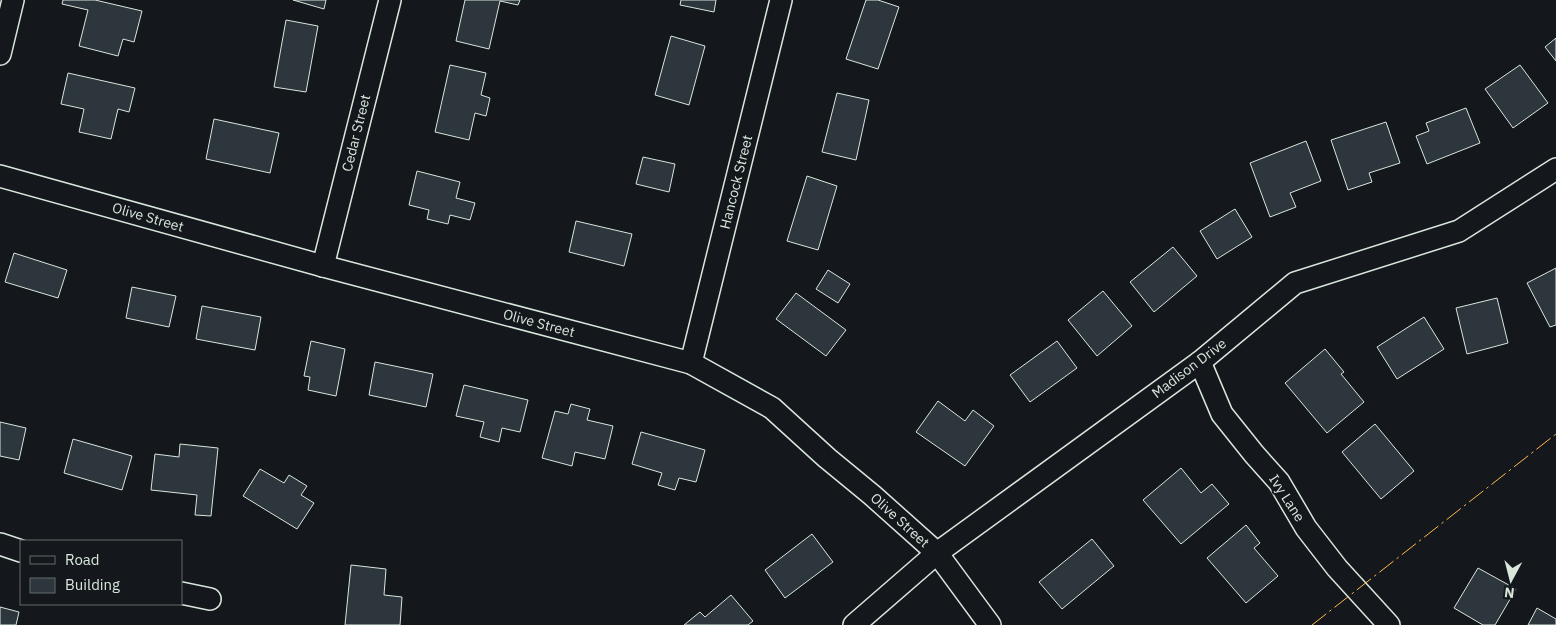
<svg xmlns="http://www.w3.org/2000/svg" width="1556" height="625" viewBox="0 0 1556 625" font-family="'IBM Plex Sans',sans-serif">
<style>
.building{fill:#2c363c;stroke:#d8e6dc}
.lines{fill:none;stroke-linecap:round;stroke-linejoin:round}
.street-casing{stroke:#d8e6dc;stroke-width:24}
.street{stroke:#14181c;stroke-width:21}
.power{stroke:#ffb74d;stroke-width:1;stroke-dasharray:18 4 2.5 4;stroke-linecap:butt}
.labels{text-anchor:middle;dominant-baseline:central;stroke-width:4;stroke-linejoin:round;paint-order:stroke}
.street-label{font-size:14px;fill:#d8e6dc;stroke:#14181c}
</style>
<rect width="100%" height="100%" fill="#14181c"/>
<!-- building -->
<g class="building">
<polygon points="63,0 95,0 142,11 134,42 123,39 118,56 79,46 88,10 62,4"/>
<polygon points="293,0 326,0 324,9"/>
<polygon points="465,0 520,0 518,5 500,1 489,49 456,41"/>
<polygon points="681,0 716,0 714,12 680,5"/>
<polygon points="866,0 878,0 899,7 878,69 846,59"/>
<polygon points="286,20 318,26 306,92 274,87"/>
<polygon points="671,36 705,46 689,105 655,95"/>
<polygon points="1556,38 1556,61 1545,47"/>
<polygon points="450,65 486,73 481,95 490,98 486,116 475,113 469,140 435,132"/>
<polygon points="1520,65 1548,103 1513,128 1485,89"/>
<polygon points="68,73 135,88 129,112 118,109 111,139 79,132 84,109 61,104"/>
<polygon points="837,93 869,100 856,160 822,152"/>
<polygon points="1466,108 1480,143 1427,164 1416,136 1429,131 1426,123"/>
<polygon points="214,119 279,133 270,173 206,159"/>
<polygon points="1386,122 1400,163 1369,173 1372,182 1348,190 1331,140"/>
<polygon points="1306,141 1321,181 1290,193 1296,207 1270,217 1250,163"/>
<polygon points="643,157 675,164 669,192 636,184"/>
<polygon points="417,171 460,182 456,198 475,203 470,220 450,215 448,224 427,219 429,210 409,205"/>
<polygon points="807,176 837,186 818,250 787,241"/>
<polygon points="1235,209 1252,237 1217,259 1200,231"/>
<polygon points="576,221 632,234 624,266 569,252"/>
<polygon points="1173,247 1197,276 1154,312 1130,282"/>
<polygon points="14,253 67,270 58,298 5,282"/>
<polygon points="1556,268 1556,325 1550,327 1527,283"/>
<polygon points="828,270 850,284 838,303 816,289"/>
<polygon points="132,287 176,296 169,327 126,318"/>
<polygon points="1103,291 1132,326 1097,356 1068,320"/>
<polygon points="796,293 846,330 826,356 776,319"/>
<polygon points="1497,298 1508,343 1467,354 1456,308"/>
<polygon points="202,306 261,317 255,350 196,339"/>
<polygon points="1424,317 1444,349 1397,379 1377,347"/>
<polygon points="311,341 345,349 336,396 308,390 310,377 304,376"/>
<polygon points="1057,341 1077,368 1030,402 1010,375"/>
<polygon points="1325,349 1344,372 1341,374 1364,402 1327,433 1285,383"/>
<polygon points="375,362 433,374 426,407 369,395"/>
<polygon points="464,385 528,400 520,432 502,428 499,442 480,437 484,422 456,416"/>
<polygon points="938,401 965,421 973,410 994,426 965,466 916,432"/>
<polygon points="571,404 590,409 587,420 613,426 605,459 575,452 572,466 542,458 555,411 568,414"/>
<polygon points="0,422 26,428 19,460 0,456"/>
<polygon points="1375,424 1414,471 1381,499 1342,452"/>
<polygon points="641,432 705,450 696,482 679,478 675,490 658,485 662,473 632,464"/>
<polygon points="73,439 132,456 122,490 64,473"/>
<polygon points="180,444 218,448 211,516 195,515 197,495 151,490 155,454 179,457"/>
<polygon points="1181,468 1201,493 1212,484 1229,504 1181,544 1143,500"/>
<polygon points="260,469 284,483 289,475 307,486 301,495 314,503 297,529 243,496"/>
<polygon points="1246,525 1260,543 1254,548 1278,576 1246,603 1207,558"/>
<polygon points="812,534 833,562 785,598 765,570"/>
<polygon points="1092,539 1114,566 1062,609 1039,582"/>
<polygon points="351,565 386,569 384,595 402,597 400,625 345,625"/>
<polygon points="1478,568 1516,589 1495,625 1483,625 1454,608"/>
<polygon points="731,595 753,621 748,625 684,625 700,612 705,617"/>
<polygon points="0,607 19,612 16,625 0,625"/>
<polygon points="1537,608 1556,619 1556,625 1528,625"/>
</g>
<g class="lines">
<!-- street casing -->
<g class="street-casing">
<g id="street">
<polyline points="0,54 13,0"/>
<polyline points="0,176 323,266 691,363 772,408 827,458 872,495 937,553 990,625"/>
<polyline points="323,266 390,0"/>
<polyline points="1200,362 1222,414 1254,454 1279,482 1306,528 1337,568 1389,625"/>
<polyline points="691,363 781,0"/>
<polyline points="0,544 21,551"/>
<polyline points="181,593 210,599"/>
<polyline points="854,625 937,553 1200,362 1295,283 1459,231 1556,169"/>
</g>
</g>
<!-- street -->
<use href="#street" class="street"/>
<!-- power -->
<polyline class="power" points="1312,625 1556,434"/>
</g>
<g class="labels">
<!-- street labels -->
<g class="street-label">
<text transform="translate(356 133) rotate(-76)">Cedar Street</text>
<text transform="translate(736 182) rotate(-76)">Hancock Street</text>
<text transform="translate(148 217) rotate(16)">Olive Street</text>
<text transform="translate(539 323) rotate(15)">Olive Street</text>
<text transform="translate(1189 368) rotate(-37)">Madison Drive</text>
<text transform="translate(1287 498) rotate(57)">Ivy Lane</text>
<text transform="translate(900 520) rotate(42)">Olive Street</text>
</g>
</g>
<!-- legend -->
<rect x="20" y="540" width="162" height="65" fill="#14181c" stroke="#626a69"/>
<rect x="30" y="556" width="25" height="8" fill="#14181c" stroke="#626a69"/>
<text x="65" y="565" font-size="15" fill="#d8e6dc">Road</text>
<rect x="30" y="578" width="25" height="15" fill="#2c363c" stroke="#626a69"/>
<text x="65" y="590" font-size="15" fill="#d8e6dc">Building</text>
<!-- north arrow -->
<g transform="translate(1511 580) rotate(187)" stroke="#14181c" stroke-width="4" paint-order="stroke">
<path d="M0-4L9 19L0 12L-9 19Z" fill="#d8e6dc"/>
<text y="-8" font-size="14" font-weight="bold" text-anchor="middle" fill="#d8e6dc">N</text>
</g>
</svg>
